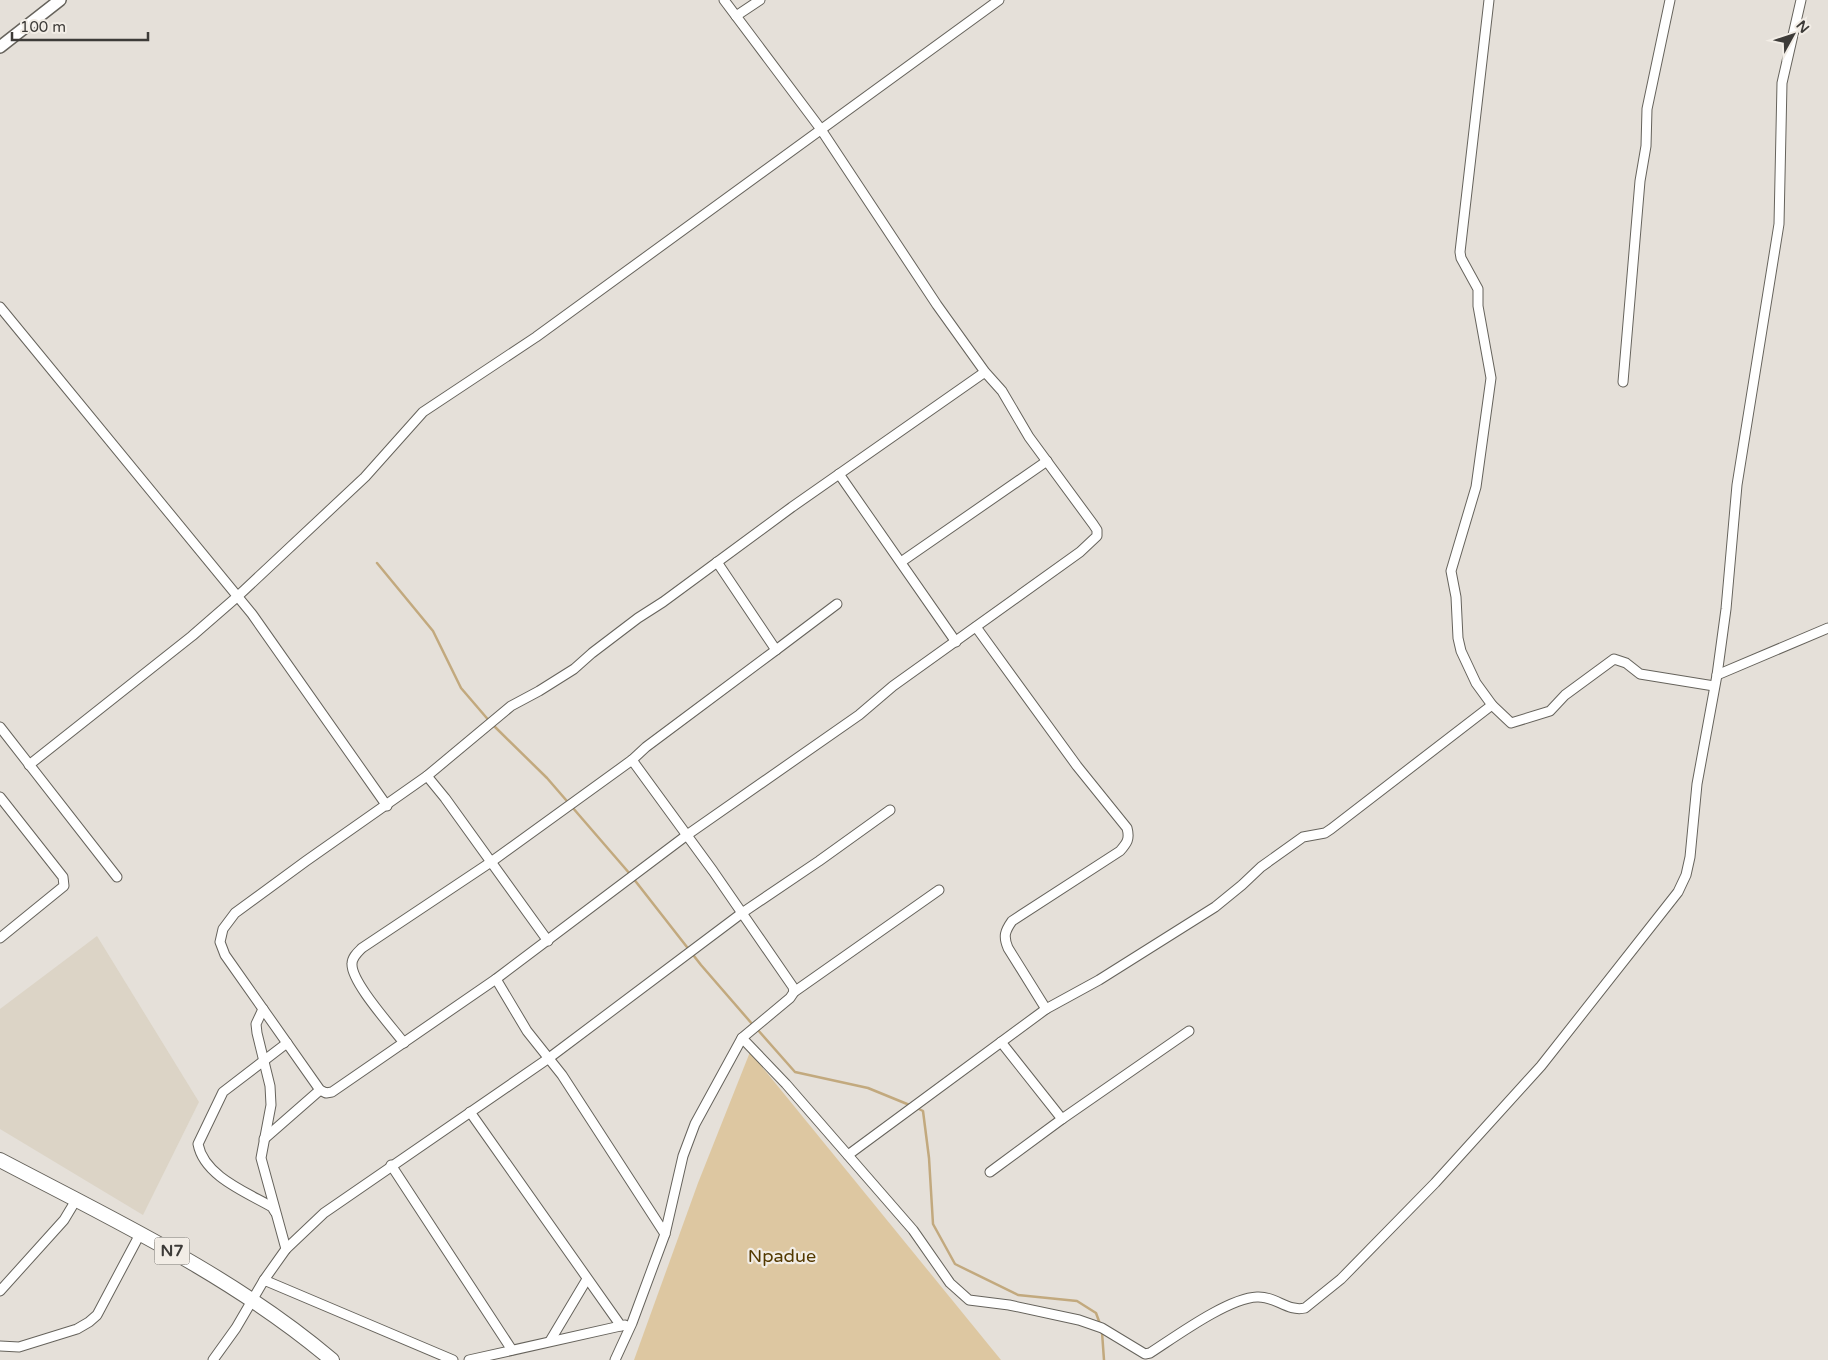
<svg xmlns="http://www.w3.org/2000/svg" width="1828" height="1360" viewBox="0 0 1828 1360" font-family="'Varela Round',sans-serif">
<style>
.built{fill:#dcd4c6}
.green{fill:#ddc7a1}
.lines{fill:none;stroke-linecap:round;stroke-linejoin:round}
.stream{stroke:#c2a97e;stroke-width:2.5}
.minor-casing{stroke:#66635c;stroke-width:11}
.major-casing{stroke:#66635c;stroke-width:14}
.highway-casing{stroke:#66635c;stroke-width:16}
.minor{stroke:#fff;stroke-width:9}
.major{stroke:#fff;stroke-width:11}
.highway{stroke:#fff;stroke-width:14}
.labels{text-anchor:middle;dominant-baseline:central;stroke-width:4.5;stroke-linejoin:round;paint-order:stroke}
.shield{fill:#f2ede6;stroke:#73706c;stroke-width:1}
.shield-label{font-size:16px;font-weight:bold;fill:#3d3b38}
.park-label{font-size:18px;fill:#533900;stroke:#f2ede6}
</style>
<rect width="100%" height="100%" fill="#e5e0d9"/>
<!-- built -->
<polygon class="built" points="97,936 199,1102 143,1215 0,1129 0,1009"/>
<!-- green -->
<polygon class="green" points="750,1052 1001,1360 634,1360 698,1183"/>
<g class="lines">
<!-- stream -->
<g class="stream">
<polyline points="377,563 433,631 461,688 491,723 547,778 630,874"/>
<polyline points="633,878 701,965 753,1025"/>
<polyline points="757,1029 795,1072 868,1088 912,1106"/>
<polyline points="917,1108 923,1111 929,1158 933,1224 955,1264 1018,1295 1077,1301 1096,1313 1100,1324"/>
<polyline points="1102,1332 1104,1360"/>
</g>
<!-- minor casing -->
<g class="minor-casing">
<g id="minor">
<polyline points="724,0 820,128 937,305 985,372 1002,391 1029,437 1093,524 1097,530 1097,536 1080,552 893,686 859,715 687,835 496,979 332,1092 326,1093 320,1090 225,955 220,942 223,929 235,913 306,861 427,776 511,706 539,691 574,669 592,653 638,618 663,602 792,507 985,372"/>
<polyline points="1489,0 1460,252 1461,258 1478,289 1478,306 1491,378 1476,487 1451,571 1456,597 1458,638 1461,651 1476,683 1492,705 1511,723 1550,711 1565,695 1614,659 1626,663 1640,674 1714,686"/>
<polyline points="736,16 760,0"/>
<polyline points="0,307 252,614 387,806"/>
<polyline points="1623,382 1640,181 1646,146 1647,109 1670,0"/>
<polyline points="839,474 956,642"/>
<polyline points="717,562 776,650 646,747 632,760 713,871 793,987 794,992"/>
<polyline points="901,562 1047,461"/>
<path d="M976 627 1077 766 1127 828C1130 839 1127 843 1120 851L1012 921C1005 931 1003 936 1008 948L1046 1009 1099 980 1215 907 1242 885 1261 867 1303 837 1325 833 1331 829 1492 705"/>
<polyline points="776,650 837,604"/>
<polyline points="1717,675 1828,628"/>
<polyline points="0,727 117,877"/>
<polyline points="29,765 192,636 238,596 365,477 423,412 536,337 999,0"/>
<polyline points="427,776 445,798 548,941"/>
<polyline points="0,797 63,877 64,886 0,938"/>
<polyline points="496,979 527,1031 562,1075 665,1234"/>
<polyline points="263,1009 256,1024 257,1033 270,1086 271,1105 261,1158 286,1249"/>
<path d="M742 1038 786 1084 913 1230 950 1283 969 1300 1009 1305 1079 1320 1102 1328 1145 1354 1150 1353C1175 1337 1228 1298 1257 1297 1276 1296 1287 1312 1305 1308L1341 1279 1435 1183 1541 1066 1678 892 1686 875 1690 857 1697 784 1717 675 1726 609 1737 485 1779 224 1782 83 1801 0"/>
<polyline points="1001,1042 1062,1119"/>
<path d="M404 1043C392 1027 351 982 352 964 352 957 358 952 362 948L491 862 632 760"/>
<polyline points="470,1112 621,1326"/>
<polyline points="264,1139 320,1090"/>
<polyline points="848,1155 1046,1009"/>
<polyline points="391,1165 512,1350"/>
<polyline points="990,1172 1062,1119 1189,1031"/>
<path d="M275 1212 272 1207C246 1192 204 1176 198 1144L223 1092 287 1043"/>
<polyline points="264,1280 286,1249 324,1213 549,1058 742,913 819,861 890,810"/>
<polyline points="0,1291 64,1220 76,1200"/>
<polyline points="550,1341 587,1279"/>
<polyline points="0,1346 19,1347 77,1329 89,1322 97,1315 140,1234"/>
<polyline points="213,1360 236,1328 264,1280 453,1360"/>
<polyline points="469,1360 625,1325"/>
<polyline points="615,1360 632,1323 665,1234 683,1156 695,1124 742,1038 790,998 794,992 939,890"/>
</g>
</g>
<!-- major casing -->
<g class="major-casing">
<polyline id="major" points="0,47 60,0"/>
</g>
<!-- highway casing -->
<g class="highway-casing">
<path id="highway" d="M0 1160C114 1220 233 1276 332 1360"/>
</g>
<!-- minor -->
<use href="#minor" class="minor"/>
<!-- major -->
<use href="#major" class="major"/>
<!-- highway -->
<use href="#highway" class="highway"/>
</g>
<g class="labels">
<!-- shield labels -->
<rect class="shield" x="154.5" y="1237.5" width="35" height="27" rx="4"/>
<g class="shield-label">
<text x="172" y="1251">N7</text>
</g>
<!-- park labels -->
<g class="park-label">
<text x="782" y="1256">Npadue</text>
</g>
</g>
<!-- north arrow -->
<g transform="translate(1793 35) rotate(50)" stroke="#f2ede6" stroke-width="4" paint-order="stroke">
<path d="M0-4L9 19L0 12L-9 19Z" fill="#3d3b38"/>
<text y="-8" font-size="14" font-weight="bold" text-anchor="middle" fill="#3d3b38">N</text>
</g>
<!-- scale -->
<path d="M12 32v8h136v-8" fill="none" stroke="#3d3b38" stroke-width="2.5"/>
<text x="20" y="32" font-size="15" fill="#3d3b38" stroke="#f2ede6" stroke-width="4" paint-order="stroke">100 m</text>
</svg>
